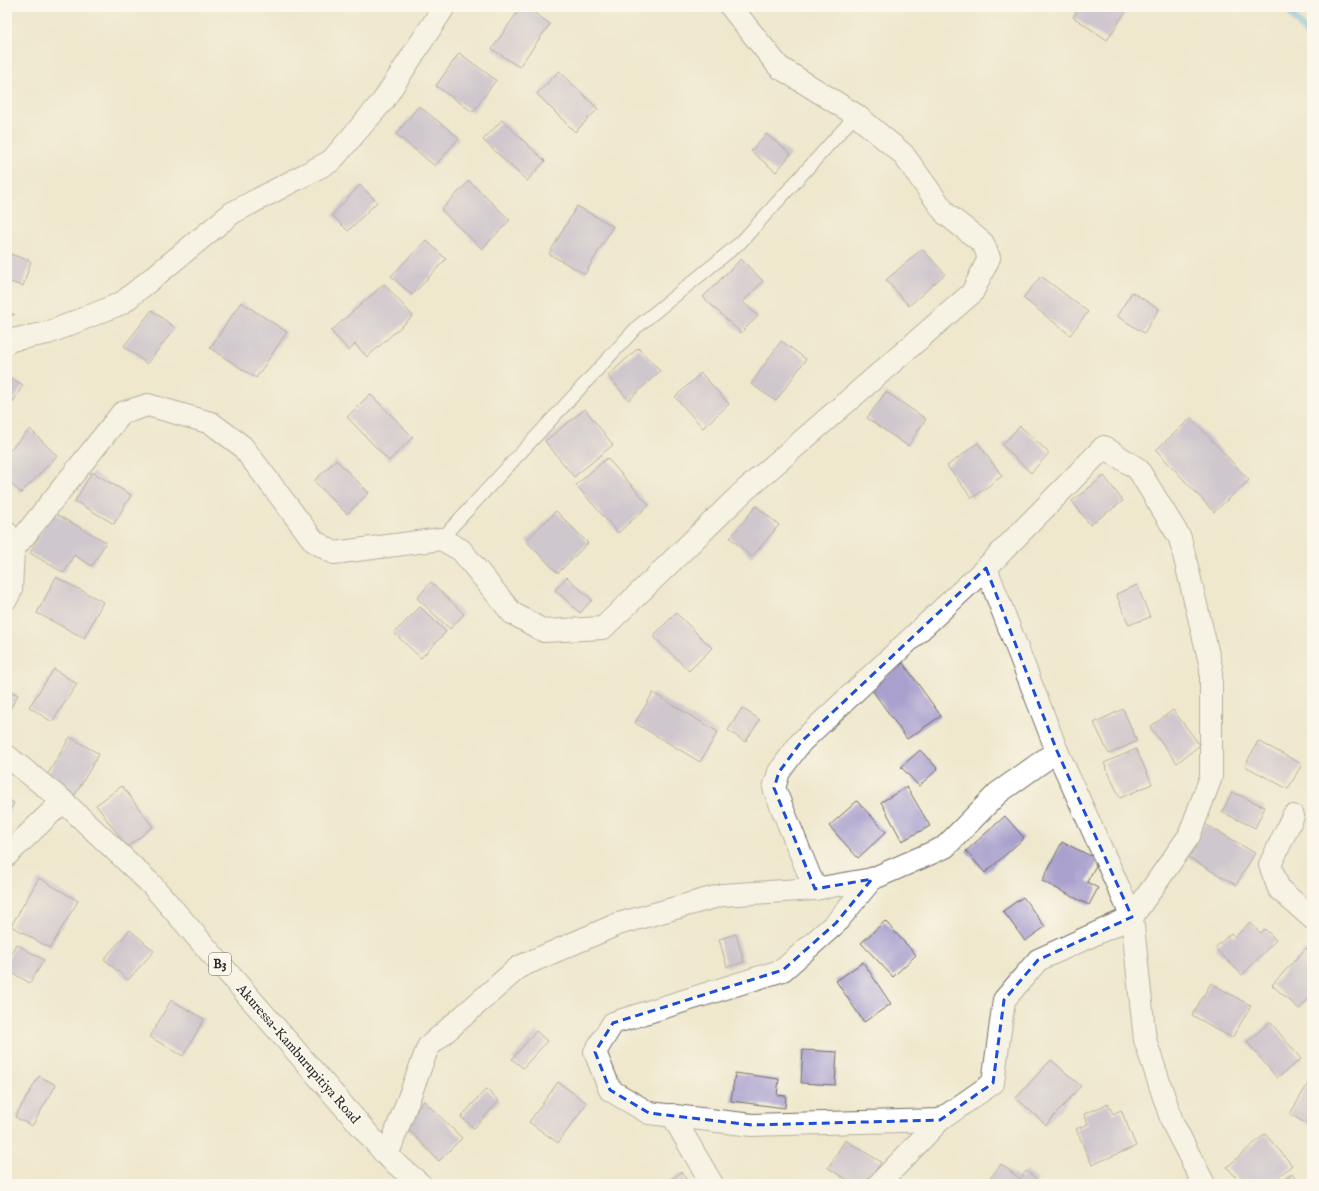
<svg xmlns="http://www.w3.org/2000/svg" width="1319" height="1191" viewBox="0 0 1319 1191" font-family="'IM FELL English',serif">
<style>
.lines{fill:none;stroke-linecap:round;stroke-linejoin:round}
.stream{stroke:#72b8e9;stroke-width:7}
.building{fill:#a9a0ce}
.service-casing{stroke:#706d64;stroke-width:14}
.minor-casing{stroke:#706d64;stroke-width:24}
.primary-casing{stroke:#706d64;stroke-width:24}
.path{stroke:#706d64;stroke-width:2.5;stroke-dasharray:3 3;stroke-linecap:butt}
.service{stroke:#fff;stroke-width:12}
.minor{stroke:#fff;stroke-width:22}
.primary{stroke:#fff;stroke-width:22}
.marked{fill:none;stroke:#1d4ed8;stroke-width:3;stroke-dasharray:8 5;stroke-linejoin:round}
.labels{text-anchor:middle;dominant-baseline:central;stroke-width:4;stroke-linejoin:round;paint-order:stroke}
.shield{fill:#fbf7ec;stroke:#696865;stroke-width:1}
.shield-label{font-size:13px;font-weight:bold;fill:#2b2b2b}
.street-label{font-size:14px;fill:#2b2b2b;stroke:#fbf7ec}
</style>
<rect width="100%" height="100%" fill="#fbf7ec"/>
<filter id="ink" filterUnits="userSpaceOnUse"><feTurbulence type="fractalNoise" baseFrequency=".025" numOctaves="2"/><feDisplacementMap in="SourceGraphic" scale="8" xChannelSelector="R" yChannelSelector="G"/><feConvolveMatrix kernelMatrix="1 2 1 2 8 2 1 2 1" color-interpolation-filters="sRGB"/></filter>
<filter id="wash" filterUnits="userSpaceOnUse"><feTurbulence type="fractalNoise" baseFrequency=".012" numOctaves="4" result="noise"/><feDisplacementMap in="SourceGraphic" scale="16" xChannelSelector="R" yChannelSelector="G"/><feGaussianBlur stdDeviation="0.9" result="paint"/><feColorMatrix in="noise" values="0 0 0 0 0 0 0 0 0 0 0 0 0 0 0 0 0 1.4 0 .05"/><feComposite in="paint" operator="in"/></filter>
<g filter="url(#wash)">
<rect width="100%" height="100%" fill="#efe8cd"/>
<g class="lines">
<!-- stream -->
<polyline class="stream" points="1286,7 1312,41"/>
</g>
<g id="blocks">
<!-- building -->
<g class="building">
<polygon points="521,7 526,7 550,24 519,67 492,49"/>
<polygon points="1079,7 1129,7 1107,40 1073,17"/>
<polygon points="459,53 496,80 473,112 436,86"/>
<polygon points="559,71 598,109 575,132 537,94"/>
<polygon points="419,106 459,138 435,166 396,134"/>
<polygon points="502,120 545,161 527,181 483,140"/>
<polygon points="766,134 791,154 776,172 751,151"/>
<polygon points="469,181 510,220 482,249 441,210"/>
<polygon points="360,185 377,202 348,231 332,215"/>
<polygon points="577,206 613,226 585,274 549,254"/>
<polygon points="426,240 446,259 412,295 391,276"/>
<polygon points="922,249 945,274 909,306 886,280"/>
<polygon points="7,253 31,261 23,286 7,281"/>
<polygon points="741,259 763,281 743,302 758,316 741,333 703,297"/>
<polygon points="1041,276 1088,312 1070,335 1023,298"/>
<polygon points="384,284 413,316 367,357 355,344 349,351 331,331"/>
<polygon points="1132,292 1159,309 1144,333 1117,316"/>
<polygon points="241,302 287,332 256,378 210,348"/>
<polygon points="152,310 175,328 147,364 124,346"/>
<polygon points="781,341 806,359 776,401 751,384"/>
<polygon points="638,348 660,371 629,400 608,376"/>
<polygon points="701,373 729,404 703,428 675,397"/>
<polygon points="7,376 23,385 7,412"/>
<polygon points="886,392 926,419 908,446 867,418"/>
<polygon points="370,394 413,437 389,461 347,417"/>
<polygon points="585,409 613,445 574,477 545,441"/>
<polygon points="1191,418 1249,480 1214,512 1156,450"/>
<polygon points="1020,426 1049,453 1031,473 1002,445"/>
<polygon points="30,429 57,456 21,493 7,479 7,453"/>
<polygon points="978,443 1002,476 972,498 947,466"/>
<polygon points="607,458 649,505 618,533 576,485"/>
<polygon points="336,460 369,493 347,514 314,481"/>
<polygon points="92,472 131,495 114,524 75,501"/>
<polygon points="1104,476 1123,501 1090,525 1072,501"/>
<polygon points="756,506 779,525 752,557 730,538"/>
<polygon points="556,511 588,543 558,573 526,541"/>
<polygon points="52,512 106,542 92,566 74,555 64,573 30,553"/>
<polygon points="56,577 103,602 84,638 37,613"/>
<polygon points="567,577 592,600 580,613 555,590"/>
<polygon points="431,582 464,614 450,629 417,598"/>
<polygon points="1137,585 1150,617 1129,625 1116,594"/>
<polygon points="420,607 446,632 421,658 394,633"/>
<polygon points="676,613 712,648 689,671 653,636"/>
<polygon points="903,663 941,716 907,739 870,687"/>
<polygon points="54,669 77,684 52,722 29,707"/>
<polygon points="7,689 18,695 7,714"/>
<polygon points="653,693 718,732 700,762 635,723"/>
<polygon points="742,708 760,720 745,742 728,730"/>
<polygon points="1123,709 1137,741 1109,754 1094,723"/>
<polygon points="1173,710 1200,745 1177,763 1150,727"/>
<polygon points="70,737 99,754 75,795 46,777"/>
<polygon points="1258,741 1302,764 1288,789 1245,766"/>
<polygon points="1136,749 1152,784 1120,798 1104,763"/>
<polygon points="920,750 938,769 919,786 901,767"/>
<polygon points="122,786 153,827 127,847 96,805"/>
<polygon points="907,787 930,826 902,841 881,802"/>
<polygon points="1232,792 1265,807 1255,828 1222,812"/>
<polygon points="7,799 14,803 7,815"/>
<polygon points="857,801 886,832 858,858 829,826"/>
<polygon points="1005,816 1024,838 985,873 966,851"/>
<polygon points="1205,824 1255,853 1236,885 1186,856"/>
<polygon points="1062,842 1099,860 1087,882 1098,888 1089,905 1042,881"/>
<polygon points="39,878 78,901 50,948 11,926"/>
<polygon points="1023,897 1045,927 1025,941 1003,911"/>
<polygon points="885,921 916,955 893,977 861,943"/>
<polygon points="1250,922 1260,933 1265,929 1276,940 1242,975 1215,948 1231,933 1235,937"/>
<polygon points="130,930 154,951 128,980 104,959"/>
<polygon points="736,934 744,962 727,967 719,939"/>
<polygon points="16,944 44,960 30,983 7,970 7,961"/>
<polygon points="1306,948 1312,953 1312,995 1299,1009 1272,985"/>
<polygon points="863,962 891,1004 864,1022 836,981"/>
<polygon points="1211,983 1251,1006 1232,1038 1192,1015"/>
<polygon points="171,1000 204,1019 183,1056 150,1037"/>
<polygon points="1270,1022 1301,1059 1277,1078 1247,1042"/>
<polygon points="536,1031 547,1041 523,1068 512,1059"/>
<polygon points="803,1050 837,1052 835,1085 801,1083"/>
<polygon points="1051,1060 1081,1086 1046,1125 1016,1098"/>
<polygon points="735,1073 779,1079 777,1095 786,1096 785,1108 731,1101"/>
<polygon points="39,1076 56,1085 32,1126 15,1117"/>
<polygon points="1312,1077 1312,1127 1290,1114"/>
<polygon points="558,1082 587,1103 558,1143 529,1122"/>
<polygon points="486,1089 499,1101 474,1128 461,1117"/>
<polygon points="424,1101 462,1138 439,1161 402,1123"/>
<polygon points="1108,1104 1113,1114 1121,1110 1136,1146 1092,1165 1076,1129 1088,1124 1084,1114"/>
<polygon points="1265,1134 1292,1165 1270,1184 1242,1184 1227,1167"/>
<polygon points="845,1140 881,1162 867,1184 854,1184 828,1168"/>
<polygon points="1001,1164 1020,1179 1026,1171 1038,1180 1035,1184 986,1184"/>
<polygon points="681,1172 690,1184 665,1184"/>
<polygon points="1292,1174 1299,1184 1279,1184"/>
</g>
</g>
</g>
<g filter="url(#ink)">
<use href="#blocks" fill-opacity="0" stroke="#706d64" stroke-width="1"/>
<g class="lines">
<!-- service casing -->
<g class="service-casing">
<polyline id="service" points="441,539 637,327 741,242 856,115"/>
</g>
<!-- minor casing -->
<g class="minor-casing">
<g id="minor">
<polyline points="7,343 11,340 48,333 122,303 232,213 331,161 383,101 444,7"/>
<polyline points="7,533 13,550 11,590 7,598"/>
<polyline points="13,550 122,413 148,405 211,423 242,446 314,541 334,553 441,539 461,550 512,613 544,631 603,628 743,492 972,293 989,258 983,243 946,214 903,154 856,115 779,67 731,7"/>
<polyline points="986,568 1057,751 1132,917 1145,1040 1173,1124 1204,1184"/>
<polyline points="1293,816 1270,865 1279,889 1312,918"/>
<polyline points="7,855 63,801"/>
<polyline points="815,889 774,788 779,772 801,742 986,568 1104,447 1138,469 1180,538 1211,667 1211,777 1189,836 1132,917 1038,960 1004,1000 993,1083 940,1120 752,1125 649,1113 610,1090 595,1052 613,1023 783,970 836,923 872,879"/>
<polyline points="672,1115 712,1184"/>
<polyline points="387,1156 428,1047 519,967 618,924 722,895 815,889 872,879 945,847 998,793 1057,751"/>
<polyline points="879,1184 940,1120"/>
</g>
</g>
<!-- primary casing -->
<g class="primary-casing">
<polyline id="primary" points="7,756 63,801 151,884 387,1156 420,1184"/>
</g>
<!-- path -->
<polyline class="path" points="7,311 14,315"/>
<!-- service -->
<use href="#service" class="service"/>
<!-- minor -->
<use href="#minor" class="minor"/>
<!-- primary -->
<use href="#primary" class="primary"/>
</g>
</g>
<!-- marked area -->
<path d="M0 0H1319V1191H0ZM986 568 1057 751 1132 917 1038 960 1004 1000 993 1083 940 1120 752 1125 649 1113 610 1090 595 1052 613 1023 783 970 836 923 872 879 815 889 774 788 779 772 801 742Z" fill="#efe8cd" fill-opacity=".55" fill-rule="evenodd"/>
<path class="marked" d="M986 568 1057 751 1132 917 1038 960 1004 1000 993 1083 940 1120 752 1125 649 1113 610 1090 595 1052 613 1023 783 970 836 923 872 879 815 889 774 788 779 772 801 742Z"/>
<g class="labels">
<!-- shield labels -->
<rect class="shield" x="209" y="953" width="22" height="22" rx="3"/>
<g class="shield-label">
<text x="220" y="964">B3</text>
</g>
<!-- street labels -->
<g class="street-label">
<text transform="translate(298 1054) rotate(49)">Akuressa-Kamburupitiya Road</text>
</g>
</g>
<!-- margin -->
<rect width="1319" height="1191" fill="none" stroke="#fbf7ec" stroke-width="24"/>
</svg>
